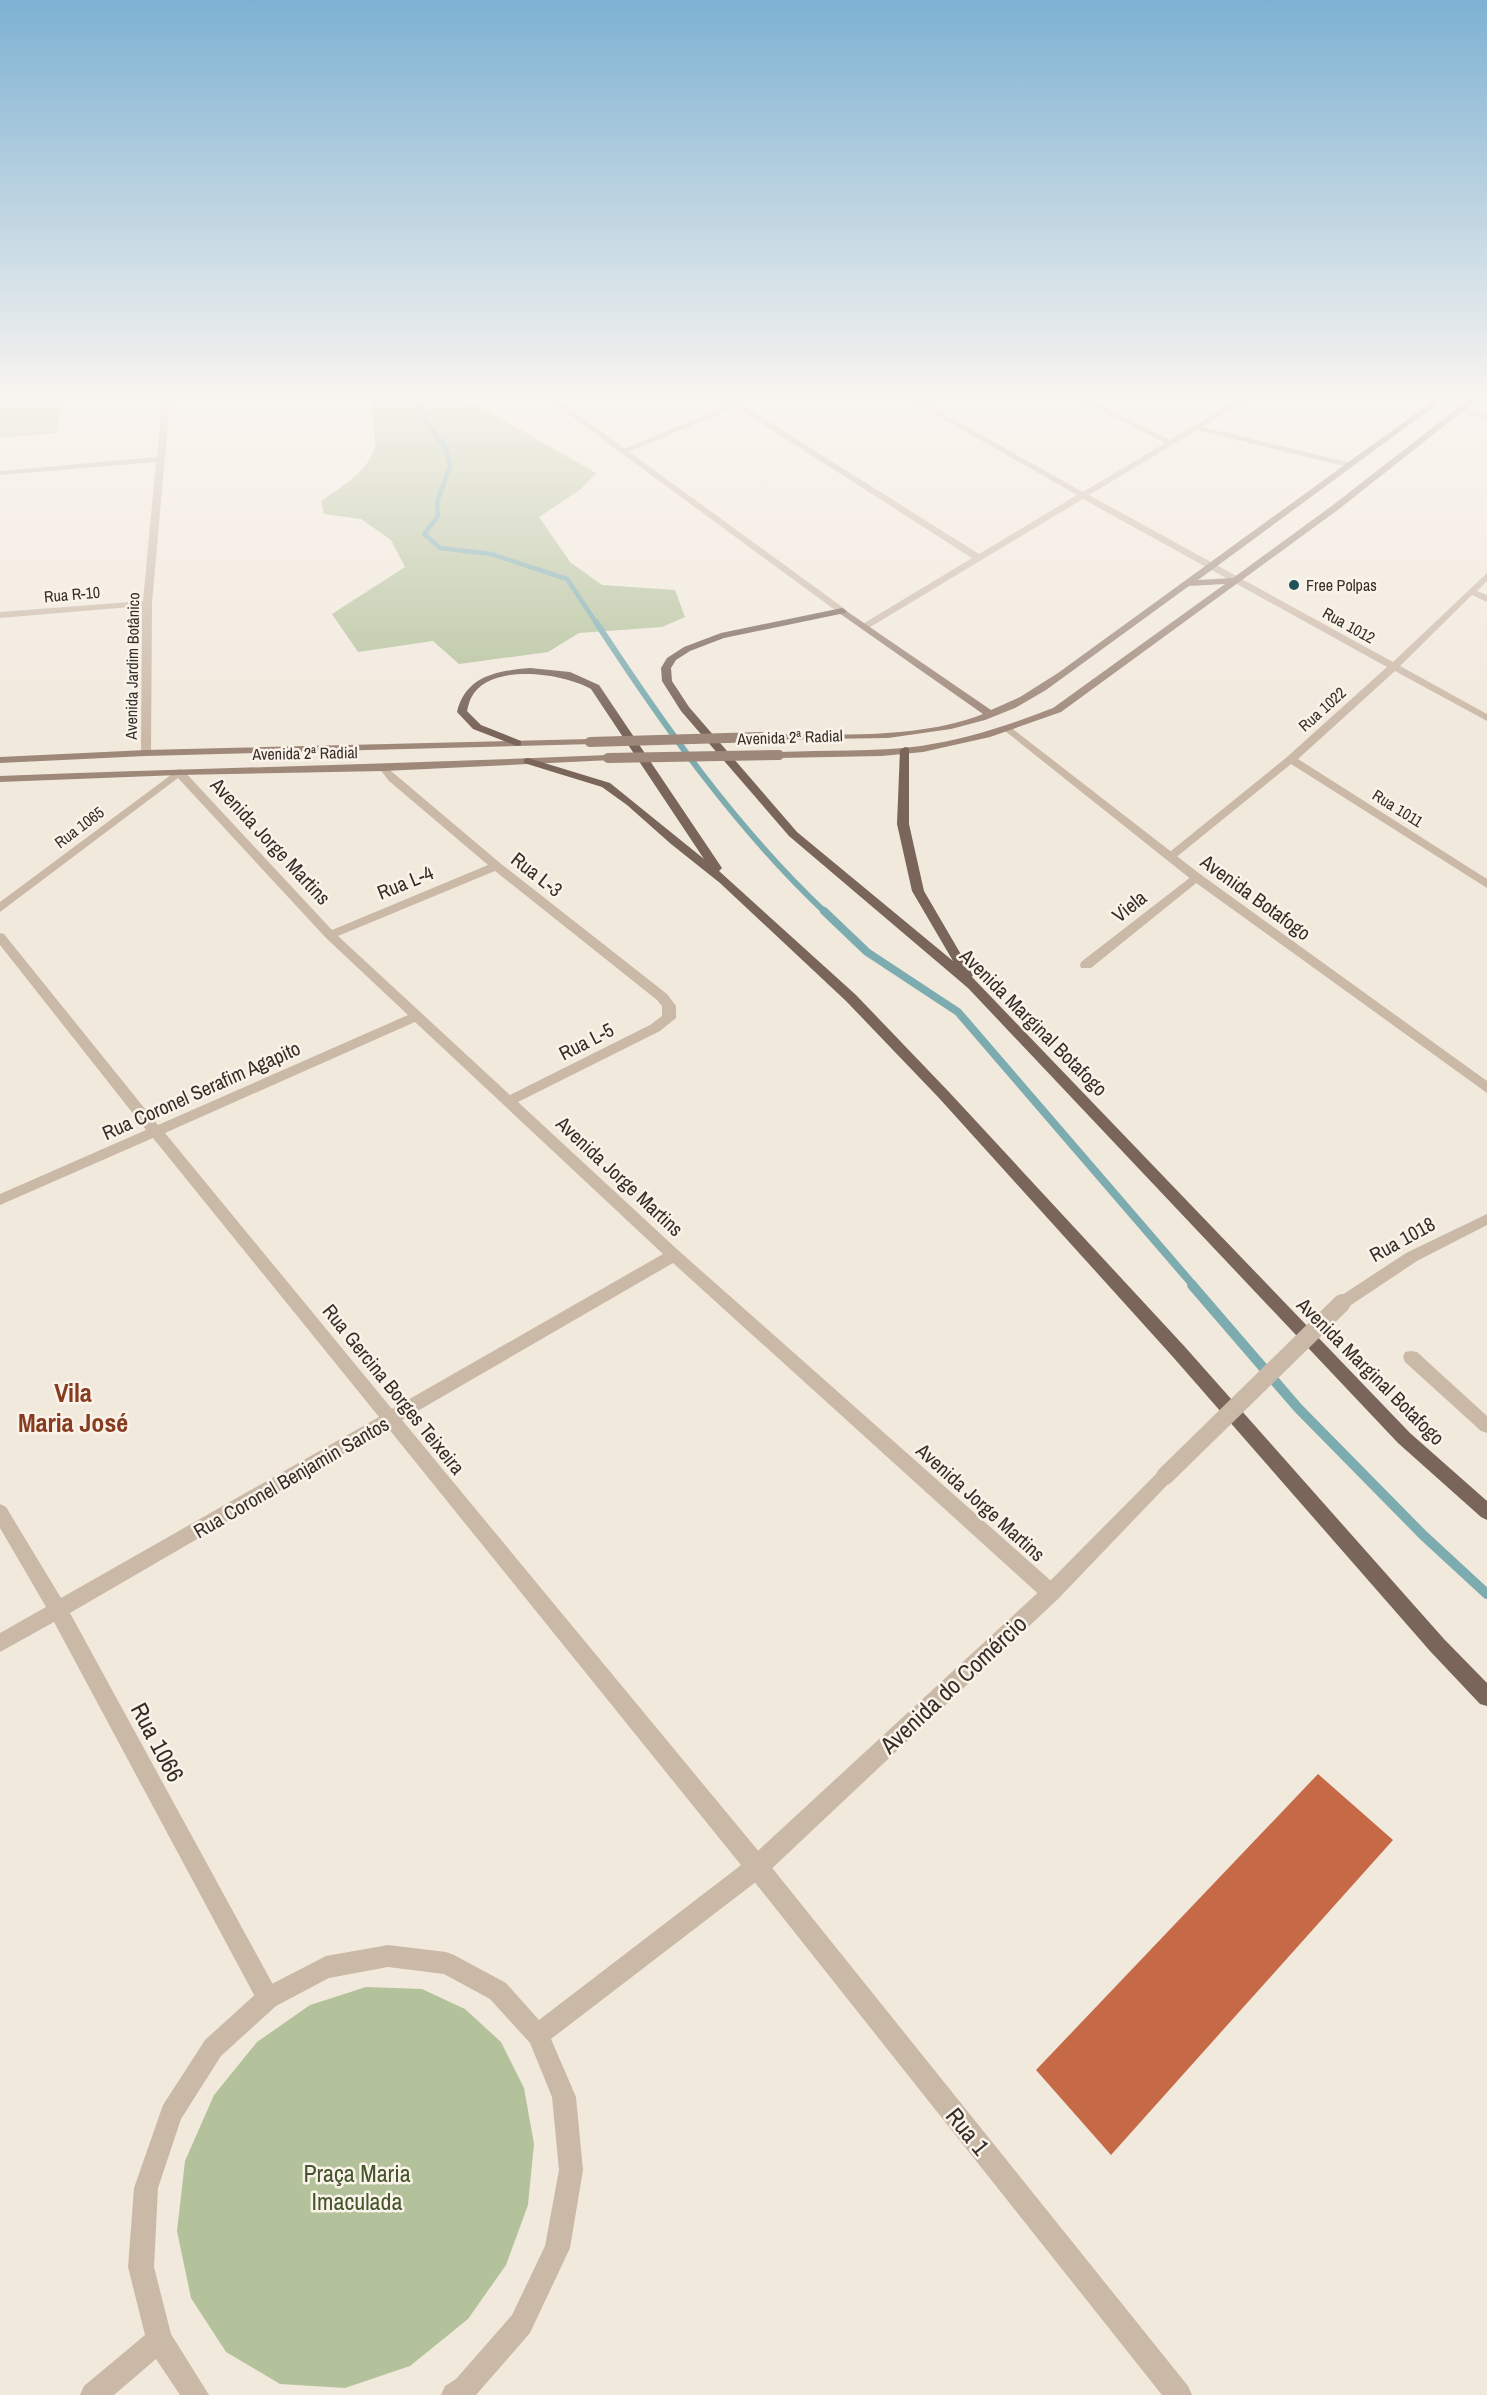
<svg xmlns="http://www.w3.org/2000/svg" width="1487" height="2395" viewBox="0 0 1487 2395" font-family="'Archivo Narrow',sans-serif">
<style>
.green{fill:#b4c29c}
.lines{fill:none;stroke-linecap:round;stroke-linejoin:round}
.stream-far3{stroke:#7cacb0;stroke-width:4.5}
.stream-far2{stroke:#7cacb0;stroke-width:6}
.stream-far1{stroke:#7cacb0;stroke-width:8}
.stream{stroke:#7cacb0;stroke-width:10}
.building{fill:#c66947}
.minor{fill:#cbb9a8;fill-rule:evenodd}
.tertiary{fill:#cbb9a8;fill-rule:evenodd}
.secondary{fill:#9e887a;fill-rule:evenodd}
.primary{fill:#79655a;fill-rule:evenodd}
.tertiary-bridge{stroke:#cbb9a8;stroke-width:18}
.secondary-bridge{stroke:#9e887a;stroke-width:10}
.poi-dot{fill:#1e5459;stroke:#faf3e9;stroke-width:2}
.labels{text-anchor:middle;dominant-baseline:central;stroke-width:5;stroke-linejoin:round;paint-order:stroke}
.far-poi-label{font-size:16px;fill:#372e29;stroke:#faf3e9;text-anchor:start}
.far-street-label{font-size:16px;fill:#372e29;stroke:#faf3e9}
.street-label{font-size:20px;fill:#372e29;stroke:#faf3e9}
.near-street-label{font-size:24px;fill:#372e29;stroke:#faf3e9}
.near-park-label{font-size:24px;fill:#45562c;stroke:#faf3e9}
.district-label{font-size:26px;font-weight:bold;fill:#873c21;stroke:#faf3e9}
</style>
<rect width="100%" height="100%" fill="#f2e9dd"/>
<!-- green -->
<g class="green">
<polygon points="0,400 63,400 56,433 0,438"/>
<path d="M371 400H468L596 473 581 489 539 517 570 562 602 585 675 590 685 617 662 627 579 633 548 652 459 664 433 641 358 652 332 614 405 567 391 540 361 519 324 514 321 501C342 486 368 473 375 446 376 440 371 410 371 400Z"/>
<polygon points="366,1987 422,1989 465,2009 501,2042 524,2088 534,2144 528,2205 506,2265 468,2319 410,2366 345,2388 280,2384 226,2352 191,2298 177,2231 185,2161 214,2095 257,2042 310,2005"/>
</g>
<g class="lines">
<!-- stream-far3 -->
<polyline class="stream-far3" points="416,400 431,429 446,448 450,466 437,502 438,516 424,534 440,548 491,554 567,579 597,624"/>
<!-- stream-far2 -->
<path class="stream-far2" d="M596 622C664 726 735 827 826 913"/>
<!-- stream-far1 -->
<polyline class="stream-far1" points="824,911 867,952 958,1012 1194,1286"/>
<!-- stream -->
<polyline class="stream" points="1192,1285 1298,1408 1423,1535 1487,1594"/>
</g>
<!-- building -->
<polygon class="building" points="1318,1774 1393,1840 1111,2155 1036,2070"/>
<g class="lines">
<!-- minor -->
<g class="minor">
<polygon points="162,400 170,400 152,603 151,753 146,756 141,753 142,606 0,618 0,612 143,601 156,462 0,475 0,471 157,457"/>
<polygon points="726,400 745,400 742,405 979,554 1077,495 910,400 919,400 1083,492 1165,443 1080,400 1090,400 1170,440 1237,400 1246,400 1203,427 1351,463 1351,467 1348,467 1197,430 1089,495 1393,662 1487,573 1487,581 1477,591 1487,595 1487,602 1472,595 1400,666 1487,714 1487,721 1395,671 1298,759 1487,879 1487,888 1291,764 1174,859 1166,859 1166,855 1287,757 1387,667 1083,499 867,629 861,629 861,625 972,558 736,407 628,452 621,450 731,404"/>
<polygon points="1434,400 1445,400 1487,416 1487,421"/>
<path d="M384 765 500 863 667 994 676 1006V1018L660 1031 518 1102 679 1251 1058 1587 1060 1593 1058 1599 1051 1601 1044 1599 673 1263 402 1420 765 1859 1188 2386 1192 2395H1162L749 1875 388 1428 70 1613 276 1990 279 1998 276 2006 268 2009 260 2006 54 1622 0 1652V1633L46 1607 0 1528V1504L6 1507 61 1598 379 1417 153 1138 0 1205V1194L146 1130 0 945V933L4 934 158 1125 408 1015 326 938 178 778 0 912V902L179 769 183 770 332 930 488 865 389 781 379 768ZM495 871 657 1000 662 1006V1016L650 1025 510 1095 338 936ZM415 1022 663 1254 392 1409 165 1133Z"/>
<polygon points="1196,873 1202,877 1200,880 1091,968 1081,968 1080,965 1081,962"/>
<polygon points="1411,1351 1417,1352 1487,1416 1487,1433 1481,1431 1405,1362 1403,1357 1405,1352"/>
</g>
<!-- tertiary -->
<g class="tertiary">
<polygon points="549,400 558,400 845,609 845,613 839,613"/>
<polygon points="1009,726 1200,874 1487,1081 1487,1093 1192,880 1005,731 1004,729"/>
<polygon points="1487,1214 1487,1225 1417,1261 1348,1307 1336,1307 1334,1303 1336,1299 1406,1253"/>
<polygon points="1165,1469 1171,1471 1174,1476 1171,1481 1058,1599 765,1875 551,2039 576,2097 583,2170 570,2248 530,2333 476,2395 441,2395 445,2386 456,2379 512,2315 545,2246 559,2170 552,2097 530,2043 490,1999 444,1974 388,1967 329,1978 276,2006 221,2056 181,2119 158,2188 154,2267 171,2334 209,2395 180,2395 156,2359 114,2395 80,2395 84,2386 145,2335 128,2267 134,2188 163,2105 205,2040 260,1990 326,1956 388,1945 446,1952 454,1955 506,1983 539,2020 749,1859 1044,1587 1159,1471"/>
</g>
<!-- secondary -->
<g class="secondary">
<path d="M1434 400H1443L1198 580 1233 578 1333 505 1468 400H1477L1339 509 1061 712 990 737 923 752 882 756 779 758 774 755 779 752C826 750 874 752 921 746 967 739 1010 725 1053 708L1225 584 1189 586 1046 690 1015 708 985 720 951 729 888 738 761 740 756 737 761 734C831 734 917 740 983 714L839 613 837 611 842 608 991 710 1020 697 1058 673Z"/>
<polygon points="590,739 595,742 594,744 146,756 0,763 0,757 146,750"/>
<path d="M608 755 612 756V760L384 771 179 775 0 782V776C203 768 405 764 608 755Z"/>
</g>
<!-- primary -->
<g class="primary">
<polygon points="842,608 847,611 845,613 724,638 690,651 676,660 671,668 672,681 689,707 797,832 953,961 912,891 897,824 900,750 905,747 909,748 909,824 924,891 973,975 972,977 1410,1433 1487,1501 1487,1520 1481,1517 1398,1443 968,988 789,836 681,711 662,681 661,668 667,658 684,647 721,633"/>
<path d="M530 668 570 672 599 685 722 868 719 871 856 995 949 1092 1185 1347 1444 1639 1487 1683V1706L1480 1704 1430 1651 1173 1357 939 1098 846 1001 720 883 671 844 627 805 602 787 524 763V759L528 758 610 783 704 859 591 689C563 673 489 662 471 698 469 702 468 707 467 711L481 725 521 741V745L517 746 473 729 457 712C466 676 496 671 530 668Z"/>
</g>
<!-- tertiary-bridge -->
<polyline class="tertiary-bridge" points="1165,1476 1342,1303"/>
<!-- secondary-bridge -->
<g class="secondary-bridge">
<polyline points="590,742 761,737"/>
<polyline points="608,758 779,755"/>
</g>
</g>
<!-- sky -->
<linearGradient id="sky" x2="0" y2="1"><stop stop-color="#7db1d2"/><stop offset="0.54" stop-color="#f9f5f0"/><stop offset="1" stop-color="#f9f5f0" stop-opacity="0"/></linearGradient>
<rect width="1487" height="735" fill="url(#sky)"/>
<!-- markers -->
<circle class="poi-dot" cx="1294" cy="585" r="6"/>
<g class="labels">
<!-- far-poi labels -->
<g class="far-poi-label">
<text x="1306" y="585">Free Polpas</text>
</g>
<!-- far-street labels -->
<g class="far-street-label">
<text transform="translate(72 594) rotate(-5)">Rua R-10</text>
<text transform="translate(1349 625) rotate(29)">Rua 1012</text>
<text transform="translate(132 666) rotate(-89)">Avenida Jardim Botânico</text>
<text transform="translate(1322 709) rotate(-42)">Rua 1022</text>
<text transform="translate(790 737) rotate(-2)">Avenida 2ª Radial</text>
<text transform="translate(305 753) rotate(-1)">Avenida 2ª Radial</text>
<text transform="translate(1398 808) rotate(32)">Rua 1011</text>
<text transform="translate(79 827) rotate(-37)">Rua 1065</text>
</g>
<!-- street labels -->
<g class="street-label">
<text transform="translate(271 841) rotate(47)">Avenida Jorge Martins</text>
<text transform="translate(537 874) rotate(38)">Rua L-3</text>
<text transform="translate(405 882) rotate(-22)">Rua L-4</text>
<text transform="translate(1256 897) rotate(36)">Avenida Botafogo</text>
<text transform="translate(1129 906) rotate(-39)">Viela</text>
<text transform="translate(1034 1022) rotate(45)">Avenida Marginal Botafogo</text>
<text transform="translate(586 1041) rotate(-27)">Rua L-5</text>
<text transform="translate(201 1090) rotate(-24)">Rua Coronel Serafim Agapito</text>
<text transform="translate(620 1176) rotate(43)">Avenida Jorge Martins</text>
<text transform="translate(1402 1239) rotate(-29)">Rua 1018</text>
<text transform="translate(1371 1371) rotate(45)">Avenida Marginal Botafogo</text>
<text transform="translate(394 1389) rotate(51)">Rua Gercina Borges Teixeira</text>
<text transform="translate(291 1477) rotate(-30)">Rua Coronel Benjamin Santos</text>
<text transform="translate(981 1502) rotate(42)">Avenida Jorge Martins</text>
</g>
<!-- near-street labels -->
<g class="near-street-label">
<text transform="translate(953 1684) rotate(-43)">Avenida do Comércio</text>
<text transform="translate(158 1742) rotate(62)">Rua 1066</text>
<text transform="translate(968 2131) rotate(51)">Rua 1</text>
</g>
<!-- near-park labels -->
<g class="near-park-label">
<text x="357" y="2173">Praça Maria<tspan x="357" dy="28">Imaculada</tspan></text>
</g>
<!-- district labels -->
<g class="district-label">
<text x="73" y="1392">Vila<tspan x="73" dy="30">Maria José</tspan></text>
</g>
</g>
</svg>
